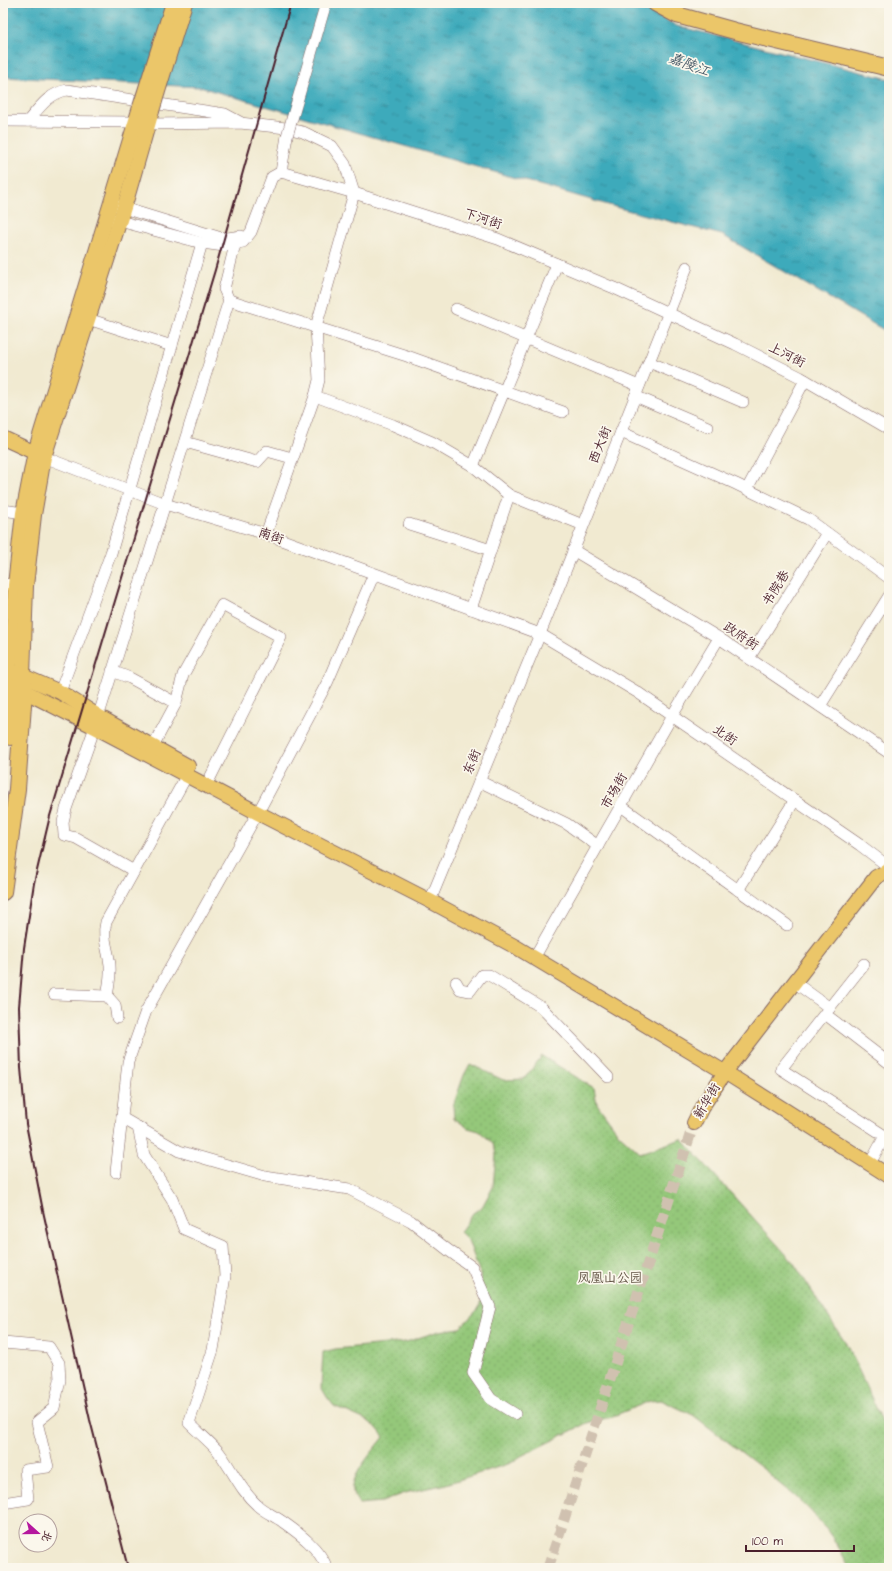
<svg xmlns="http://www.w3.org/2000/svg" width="892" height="1571" viewBox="0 0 892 1571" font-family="'Architects Daughter','LXGW WenKai TC',sans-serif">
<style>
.park{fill:url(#park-dots);stroke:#6f7452}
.water{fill:url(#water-ripples);stroke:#436473}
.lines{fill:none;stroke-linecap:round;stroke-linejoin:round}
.minor-tunnel{stroke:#d0c1b0;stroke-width:11;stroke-dasharray:11 5.5;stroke-linecap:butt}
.minor-casing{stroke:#846665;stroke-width:12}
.major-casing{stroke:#846665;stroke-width:16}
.highway-casing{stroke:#846665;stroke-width:18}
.minor{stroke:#fff;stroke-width:11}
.major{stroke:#ebc669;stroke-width:14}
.highway{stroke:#ebc669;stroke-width:16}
.rail{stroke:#4a1f2b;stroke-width:2}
.minor-bridge-casing{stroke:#846665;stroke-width:12;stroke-linecap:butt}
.major-bridge-casing{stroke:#846665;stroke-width:16;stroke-linecap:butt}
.minor-bridge{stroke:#fff;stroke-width:11}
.major-bridge{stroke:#ebc669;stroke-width:14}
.labels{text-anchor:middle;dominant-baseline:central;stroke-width:3.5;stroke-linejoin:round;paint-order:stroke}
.street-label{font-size:13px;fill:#4a1f2b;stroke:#fbf7ec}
.park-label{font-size:13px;fill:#605243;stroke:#fbf7ec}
.water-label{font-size:14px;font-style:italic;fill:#445765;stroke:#fbf7ec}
</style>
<defs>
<pattern id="park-dots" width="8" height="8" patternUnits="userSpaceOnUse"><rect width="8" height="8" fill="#94c87a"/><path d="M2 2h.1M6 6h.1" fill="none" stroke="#81ab6a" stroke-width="1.8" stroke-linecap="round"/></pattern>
<pattern id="water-ripples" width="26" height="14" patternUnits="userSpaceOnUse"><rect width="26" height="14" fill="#3caabb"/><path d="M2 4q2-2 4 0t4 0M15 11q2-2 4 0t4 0" fill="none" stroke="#348a98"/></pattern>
</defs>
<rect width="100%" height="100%" fill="#fbf7ec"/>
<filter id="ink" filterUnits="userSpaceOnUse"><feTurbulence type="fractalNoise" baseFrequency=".025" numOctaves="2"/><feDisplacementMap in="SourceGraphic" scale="8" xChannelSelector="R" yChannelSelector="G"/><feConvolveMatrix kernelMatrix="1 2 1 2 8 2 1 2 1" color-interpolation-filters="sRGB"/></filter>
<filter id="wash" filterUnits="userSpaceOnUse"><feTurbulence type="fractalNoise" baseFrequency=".012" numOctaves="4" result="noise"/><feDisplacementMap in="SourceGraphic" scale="16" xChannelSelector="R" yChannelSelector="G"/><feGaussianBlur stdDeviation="0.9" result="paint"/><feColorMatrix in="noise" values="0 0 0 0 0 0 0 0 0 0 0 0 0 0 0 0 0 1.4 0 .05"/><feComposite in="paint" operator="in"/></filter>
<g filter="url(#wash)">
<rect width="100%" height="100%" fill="#f1ead1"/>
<!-- park -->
<path class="park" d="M542 1056 594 1088 597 1104 619 1134 640 1153 682 1139 793 1262 848 1347 889 1436V1568H849C837 1540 818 1516 795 1496 785 1488 775 1481 767 1472L693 1415 661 1400 650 1401 611 1417 587 1423 521 1456 511 1463 446 1484 405 1493 382 1502 359 1504C358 1501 355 1498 354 1495 347 1477 374 1451 384 1437L377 1428 368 1421 334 1406 327 1397 321 1387 323 1352 335 1349 406 1342 439 1331 460 1328 479 1308 482 1297 480 1273 468 1240 460 1232 473 1213 482 1207 493 1187 496 1154 493 1143 479 1131 468 1128 454 1118 453 1106 464 1075 470 1064 503 1080 524 1079Z"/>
<!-- water -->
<polygon class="water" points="3,3 637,3 677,26 889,79 889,333 722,235 619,208 200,87 3,77"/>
</g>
<g filter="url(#ink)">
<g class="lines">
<!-- minor-tunnel -->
<polyline class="minor-tunnel" points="548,1568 694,1123"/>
<!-- minor casing -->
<g class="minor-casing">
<g id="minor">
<polyline points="3,121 135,122"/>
<path d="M28 121C40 107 48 94 67 90L225 114 240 122"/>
<polyline points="149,124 240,123 286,128 303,132 332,146 345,164 354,193 316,327 319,380 315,396 266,534"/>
<polyline points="281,172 354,193 498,239 614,288 735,344 800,377 889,429"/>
<polyline points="117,206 218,237 228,238 241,236"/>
<polyline points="112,219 202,243 224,246 243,242 251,232 272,177 281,172 287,136"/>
<polyline points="229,300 407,356 563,412"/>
<polyline points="456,309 639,386"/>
<polyline points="88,319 172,346"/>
<polyline points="649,362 743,402"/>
<polyline points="315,396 393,425 432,442 473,466 509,495 583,525"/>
<polyline points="635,396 708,427"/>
<polyline points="621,432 736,484 808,519 889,578"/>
<polyline points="185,442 257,462 267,451 292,458"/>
<polyline points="44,457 165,504 266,534 540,634 637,692 860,845 889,867"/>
<polyline points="473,466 557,264"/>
<polyline points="747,489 805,380"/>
<polyline points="3,510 23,513"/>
<polyline points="409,524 491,550"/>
<polyline points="573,550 719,638 889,753"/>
<polyline points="3,584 15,585"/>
<polyline points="471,609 509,495"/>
<polyline points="749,658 827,533"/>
<polyline points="112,671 130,678 176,703"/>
<polyline points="60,692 111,553 202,243"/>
<polyline points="820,706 889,596"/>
<polyline points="153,746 176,703 183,675 222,605 281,637 210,778"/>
<polyline points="479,781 567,824 598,846"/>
<polyline points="621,806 787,925"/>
<polyline points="134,871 76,838 64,835 63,822 66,809 95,727 229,300 224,289 237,237"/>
<polyline points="738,890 795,800"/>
<polyline points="430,901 540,634 687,267"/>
<polyline points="534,958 672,716 719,638"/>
<polyline points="864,964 781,1069 885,1136 873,1158"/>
<polyline points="456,982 460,989 470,991 482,975 489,975 541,1007 608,1077"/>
<polyline points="801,987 830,1008"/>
<polyline points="54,994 107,996 115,1005 117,1018"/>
<path d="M107 996C109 985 111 975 110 965 108 949 102 937 106 922L187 775"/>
<polyline points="825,1014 889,1063"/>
<polyline points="122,1118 179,1151 265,1176 349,1189 411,1221 448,1250 472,1267 490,1307 473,1373 491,1399 515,1414"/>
<path d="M138 1127 144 1155 172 1199 184 1229 223 1246 225 1276 213 1350 189 1423C198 1432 209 1441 218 1451 232 1469 240 1490 257 1505 264 1512 275 1516 283 1522 300 1534 319 1548 327 1568"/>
<polyline points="116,1172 128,1062 146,1011 261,807 327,683 374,574"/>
<polyline points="3,1343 49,1347 59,1363 60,1380 54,1408 37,1422 48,1467 25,1470 28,1499 3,1503"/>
</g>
</g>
<!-- major casing -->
<g class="major-casing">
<g id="major">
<polyline points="140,107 35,452 23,513 15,585 12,646 9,672 10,686 24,691 95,727 258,813 430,901 516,947 731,1076 889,1176"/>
<polyline points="152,111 127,198 44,457 34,515 26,586 23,676 60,692 98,716 188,766"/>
<polyline points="3,438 42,456"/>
<polyline points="694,1123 702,1107 725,1072 876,877 889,870"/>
</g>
</g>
<!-- highway casing -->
<g class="highway-casing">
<g id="highway">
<polyline points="655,3 677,15 735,31 889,68"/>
<polyline points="3,672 9,672 23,676 24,691 17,789 3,892"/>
<polyline points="3,686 10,686 10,737"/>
</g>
</g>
<!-- minor -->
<use href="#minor" class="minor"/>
<!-- major -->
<use href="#major" class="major"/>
<!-- highway -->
<use href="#highway" class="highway"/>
<!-- rail -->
<polyline class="rail" points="128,1568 90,1420 43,1211 26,1124 21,1068 19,1007 24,948 34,883 50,816 215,270 291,3"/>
<!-- minor-bridge casing -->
<g class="minor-bridge-casing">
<polyline id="minor-bridge" points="287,136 326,3"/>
</g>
<!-- major-bridge casing -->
<g class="major-bridge-casing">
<g id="major-bridge">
<polyline points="140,107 173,3"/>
<polyline points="152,111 185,3"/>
</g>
</g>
<!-- minor-bridge -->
<use href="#minor-bridge" class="minor-bridge"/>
<!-- major-bridge -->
<use href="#major-bridge" class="major-bridge"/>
</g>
</g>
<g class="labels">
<!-- street labels -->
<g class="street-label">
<text transform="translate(483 219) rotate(18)">下河街</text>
<text transform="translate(787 355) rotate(27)">上河街</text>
<text transform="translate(600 445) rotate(-68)">西大街</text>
<text transform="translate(271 536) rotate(19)">南街</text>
<text transform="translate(776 588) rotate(-58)">书院巷</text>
<text transform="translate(741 636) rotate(34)">政府街</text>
<text transform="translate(725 735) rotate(35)">北街</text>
<text transform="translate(472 762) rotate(-68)">东街</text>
<text transform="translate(614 791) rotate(-60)">市场街</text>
<text transform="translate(707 1101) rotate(-59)">新华街</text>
</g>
<!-- park labels -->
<g class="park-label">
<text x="610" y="1278">凤凰山公园</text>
</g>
<!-- water labels -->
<g class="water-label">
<text transform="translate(689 65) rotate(20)">嘉陵江</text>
</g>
</g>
<!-- margin -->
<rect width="892" height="1571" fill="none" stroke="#fbf7ec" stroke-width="16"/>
<!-- north arrow -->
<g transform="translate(38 1533) rotate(111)"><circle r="19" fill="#fbf7ec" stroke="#b4a19f"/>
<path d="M0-3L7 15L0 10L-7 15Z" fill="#b5179e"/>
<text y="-6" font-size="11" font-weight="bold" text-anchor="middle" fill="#4a1f2b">北</text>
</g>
<!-- scale -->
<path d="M746 1545v6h108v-6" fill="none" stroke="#4a1f2b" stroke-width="2"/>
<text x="752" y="1545" font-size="12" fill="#4a1f2b" stroke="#fbf7ec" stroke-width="3" paint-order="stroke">100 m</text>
</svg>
